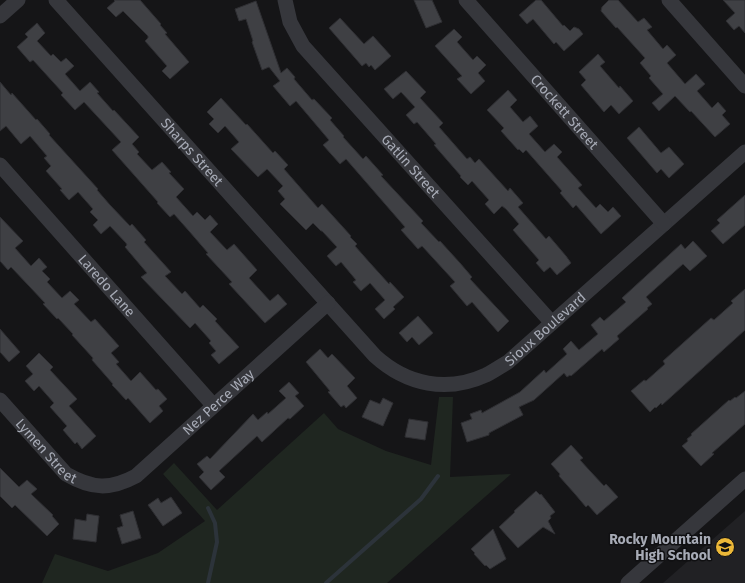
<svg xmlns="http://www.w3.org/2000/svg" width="745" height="583" viewBox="0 0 745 583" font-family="'Fira Sans',sans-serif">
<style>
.built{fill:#212124}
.green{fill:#1f2620}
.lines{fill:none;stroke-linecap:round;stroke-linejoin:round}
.stream{stroke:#2c333a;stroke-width:4}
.building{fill:#3f4044;stroke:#2f2f33}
.minor{stroke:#36373c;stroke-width:15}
.labels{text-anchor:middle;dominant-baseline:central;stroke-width:3;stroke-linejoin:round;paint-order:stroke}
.street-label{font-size:14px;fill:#a7abb6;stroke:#101012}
.poi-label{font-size:14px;font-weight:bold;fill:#a7abb6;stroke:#101012;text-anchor:end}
</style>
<rect width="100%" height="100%" fill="#151517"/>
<!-- built -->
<polygon class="built" points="745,511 745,583 663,583"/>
<!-- green -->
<polygon class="green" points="439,397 453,397 450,477 511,474 387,583 42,583 55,554 108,571 158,553 205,521 163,474 174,463 217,510 324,413 338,429 386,451 431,465"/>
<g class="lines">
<!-- stream -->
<g class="stream">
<polyline points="208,508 215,523 217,542 208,583"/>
<polyline points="326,583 421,499 438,476"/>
</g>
</g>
<!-- building -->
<g class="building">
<polygon points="114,0 140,0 161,24 160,25 167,33 165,34 189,62 170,79 162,71 167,66 145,41 148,38 148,36 123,11 116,17 107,8 115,1"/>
<polygon points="414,0 432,0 442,22 426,28"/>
<polygon points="536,0 541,0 563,26 564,25 570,31 574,27 579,29 583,34 564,51 556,42 554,44 533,19 527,24 519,15"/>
<polygon points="609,0 618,0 638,22 644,18 652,27 647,30 663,49 667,45 676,55 667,63 685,84 696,74 705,84 697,91 712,108 718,102 726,111 722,115 730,124 715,137 691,111 690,112 675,96 659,111 652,103 663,94 649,78 651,76 640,63 645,58 617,27 616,28 601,11 602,7"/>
<polygon points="723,0 745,0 745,33 739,26 734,30 726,21 735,13"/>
<polygon points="256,1 281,73 287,68 295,77 294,79 312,100 314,99 332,118 330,120 344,136 343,137 363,159 366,156 383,175 381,176 423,221 421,223 439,242 440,241 460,263 472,277 470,279 509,321 498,332 472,302 467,306 450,286 455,282 422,246 418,249 401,230 405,227 346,159 340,164 323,145 329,140 296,101 290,106 273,86 280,81 269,67 262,70 252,42 253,41 246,19 239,21 235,9"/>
<polygon points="340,18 364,44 373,36 391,56 375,70 371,65 369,67 366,63 362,66 329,28"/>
<polygon points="37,23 45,33 37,41 51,56 53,54 61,62 66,58 74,66 65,74 80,91 90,82 99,92 97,93 113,111 114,110 139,137 132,144 139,152 137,154 152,170 162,162 171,172 169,173 184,189 176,197 193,216 197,212 205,220 210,215 218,224 210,232 227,250 234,244 257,270 249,278 270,301 278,294 287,304 265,323 229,284 232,282 206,254 208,253 189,231 174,214 170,217 157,203 158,202 112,150 121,142 84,102 75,110 61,95 63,93 33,60 30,62 17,47 28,37 25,34"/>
<polygon points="454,29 462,37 457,42 473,60 477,56 486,65 478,73 485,81 471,94 457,79 462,76 435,46"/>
<polygon points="598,54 605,62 600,66 619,88 620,86 633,101 619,114 611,105 604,112 581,85 586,80 579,72"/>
<polygon points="406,71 426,92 420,98 443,123 439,127 467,159 470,157 475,163 479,159 508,191 510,188 523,203 518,207 546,239 549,236 566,256 571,263 557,275 550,267 544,272 536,263 539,260 513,230 519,224 506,209 502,206 494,214 485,204 489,200 472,181 468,185 460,177 461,176 434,145 436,144 417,122 414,124 406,115 415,107 401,92 393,99 384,89"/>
<polygon points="0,82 11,95 12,93 36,120 37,119 50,134 49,135 98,189 97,190 110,205 130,226 132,224 146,240 144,242 171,272 165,276 182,294 185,291 200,308 203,305 217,319 215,321 239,347 219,364 211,355 216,351 209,343 211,341 195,323 190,328 141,277 147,273 125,247 127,245 126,243 110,226 101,234 93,225 98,220 90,212 93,209 78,192 69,200 60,190 62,189 46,171 51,166 44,158 47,156 30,136 21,144 6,126 0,131"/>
<polygon points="508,90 517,100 510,107 523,122 530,116 538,126 529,134 545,152 554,144 562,152 557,157 582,185 578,188 596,208 600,204 608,212 613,207 621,216 601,234 576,205 573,208 560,193 562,191 526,150 523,153 519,149 518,150 501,131 504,128 487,110"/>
<polygon points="221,98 246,125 247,124 273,153 275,151 288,165 284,169 318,208 322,204 351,236 350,237 357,244 355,246 370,263 389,284 390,282 404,297 393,307 395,309 384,319 375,309 385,300 370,283 361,291 353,282 356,280 341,262 336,266 327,256 337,247 322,231 321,231 313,223 306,230 280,204 285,199 278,191 283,186 267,169 258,177 231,149 239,142 225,126 218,133 209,124 214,119 207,112"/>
<polygon points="639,127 661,153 669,147 684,164 669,178 661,169 657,173 627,138"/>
<polygon points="745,195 745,225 723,244 711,231 720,223 717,220"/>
<polygon points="0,217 23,241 15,248 31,266 39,258 47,267 42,271 50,279 47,282 62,298 70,291 79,300 74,304 91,322 95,319 119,346 111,353 119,362 116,364 131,381 140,372 156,390 158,389 167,399 159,406 163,411 150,423 128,398 126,400 115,388 112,385 113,384 92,360 93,358 72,335 73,334 58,318 57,319 43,304 45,303 29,286 11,267 8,270 0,261"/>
<polygon points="693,241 707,256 690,271 683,264 646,297 652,304 647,308 648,309 617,336 619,339 604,352 602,349 571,376 570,375 567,377 564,373 534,400 519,407 523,415 489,433 489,435 467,442 461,423 472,419 470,414 481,410 482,413 520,392 544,370 546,373 567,354 563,349 571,341 579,350 598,334 591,325 600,317 604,321 626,302 622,298 681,244 685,249"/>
<polygon points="745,289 745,330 662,405 661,403 656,408 655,407 650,412 631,391 644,380 646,381 665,364 663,361 711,318 714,320 733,303 731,301"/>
<polygon points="418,316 433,333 419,345 412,337 407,342 399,333"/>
<polygon points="0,329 20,352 9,362 0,352"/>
<polygon points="320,349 328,358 332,354 355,378 347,386 357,398 346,408 344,405 341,407 328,392 330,391 306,362"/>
<polygon points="39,353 53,367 50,370 77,399 69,406 96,436 82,449 77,442 75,444 63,430 67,426 50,407 54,403 39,386 34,391 25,381 33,374 26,366"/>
<polygon points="289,382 299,393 295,396 304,406 290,419 288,418 262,442 257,436 219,471 225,477 211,490 199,477 204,472 197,464 207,456 210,459 253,414 258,420 267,412 268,414 286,398 279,391"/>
<polygon points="745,391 745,424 712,453 714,454 701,466 682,446 688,441 687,439 692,435 691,434 729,400 730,401 735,397 736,398"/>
<polygon points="383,398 393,403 383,426 362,417 370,400 380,404"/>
<polygon points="409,419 428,422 425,440 405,437"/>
<polygon points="571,445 583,458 580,460 590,471 604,486 606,484 618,497 597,515 588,505 586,507 575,494 559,476 560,474 551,464"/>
<polygon points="0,468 19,487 27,480 37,489 31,494 53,515 52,516 59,524 47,536 15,505 12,508 0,496"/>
<polygon points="536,491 540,495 541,494 555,512 550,516 551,518 548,521 555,534 543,527 518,548 499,527 515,512 514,511"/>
<polygon points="171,497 182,513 163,526 148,505 158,498 161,503"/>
<polygon points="133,511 141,538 122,544 117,528 123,526 120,515"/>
<polygon points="87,514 99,516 96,542 73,539 75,519 86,521"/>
<polygon points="493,529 506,559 490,569 486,565 485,566 474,554 475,553 471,549"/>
</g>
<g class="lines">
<!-- minor -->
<g class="minor">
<path id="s1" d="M56 0 375 356C407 385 447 393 486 375 494 371 501 366 508 362L745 152"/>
<path id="s2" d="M285 0 290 22 303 46 552 323"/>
<path id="s3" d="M466 0 664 224"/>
<polyline points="669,0 745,86"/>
<polyline points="0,16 18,0"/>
<path id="s4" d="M0 165 213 405"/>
<path id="s5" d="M0 400 66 474C92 489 110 490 136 476L328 303"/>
<polyline points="628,583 745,479"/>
</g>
</g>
<!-- icons -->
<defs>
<g id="school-disc" transform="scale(1)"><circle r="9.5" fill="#ecb838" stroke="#101012"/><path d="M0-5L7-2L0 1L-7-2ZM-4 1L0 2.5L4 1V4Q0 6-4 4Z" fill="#111"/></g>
</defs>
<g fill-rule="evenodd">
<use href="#school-disc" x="725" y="547"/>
</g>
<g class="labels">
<!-- street labels -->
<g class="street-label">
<text stroke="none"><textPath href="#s3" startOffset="149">Crockett Street</textPath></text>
<text stroke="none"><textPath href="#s1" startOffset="204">Sharps Street</textPath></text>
<text stroke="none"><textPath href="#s2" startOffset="211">Gatlin Street</textPath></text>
<text stroke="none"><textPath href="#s4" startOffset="161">Laredo Lane</textPath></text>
<text stroke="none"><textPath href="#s1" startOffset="673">Sioux Boulevard</textPath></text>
<text stroke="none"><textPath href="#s5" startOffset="284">Nez Perce Way</textPath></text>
<text stroke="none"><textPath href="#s5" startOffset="69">Lymen Street</textPath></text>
</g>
<!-- poi labels -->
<g class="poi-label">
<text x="711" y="539">Rocky Mountain<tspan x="711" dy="16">High School</tspan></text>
</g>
</g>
</svg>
